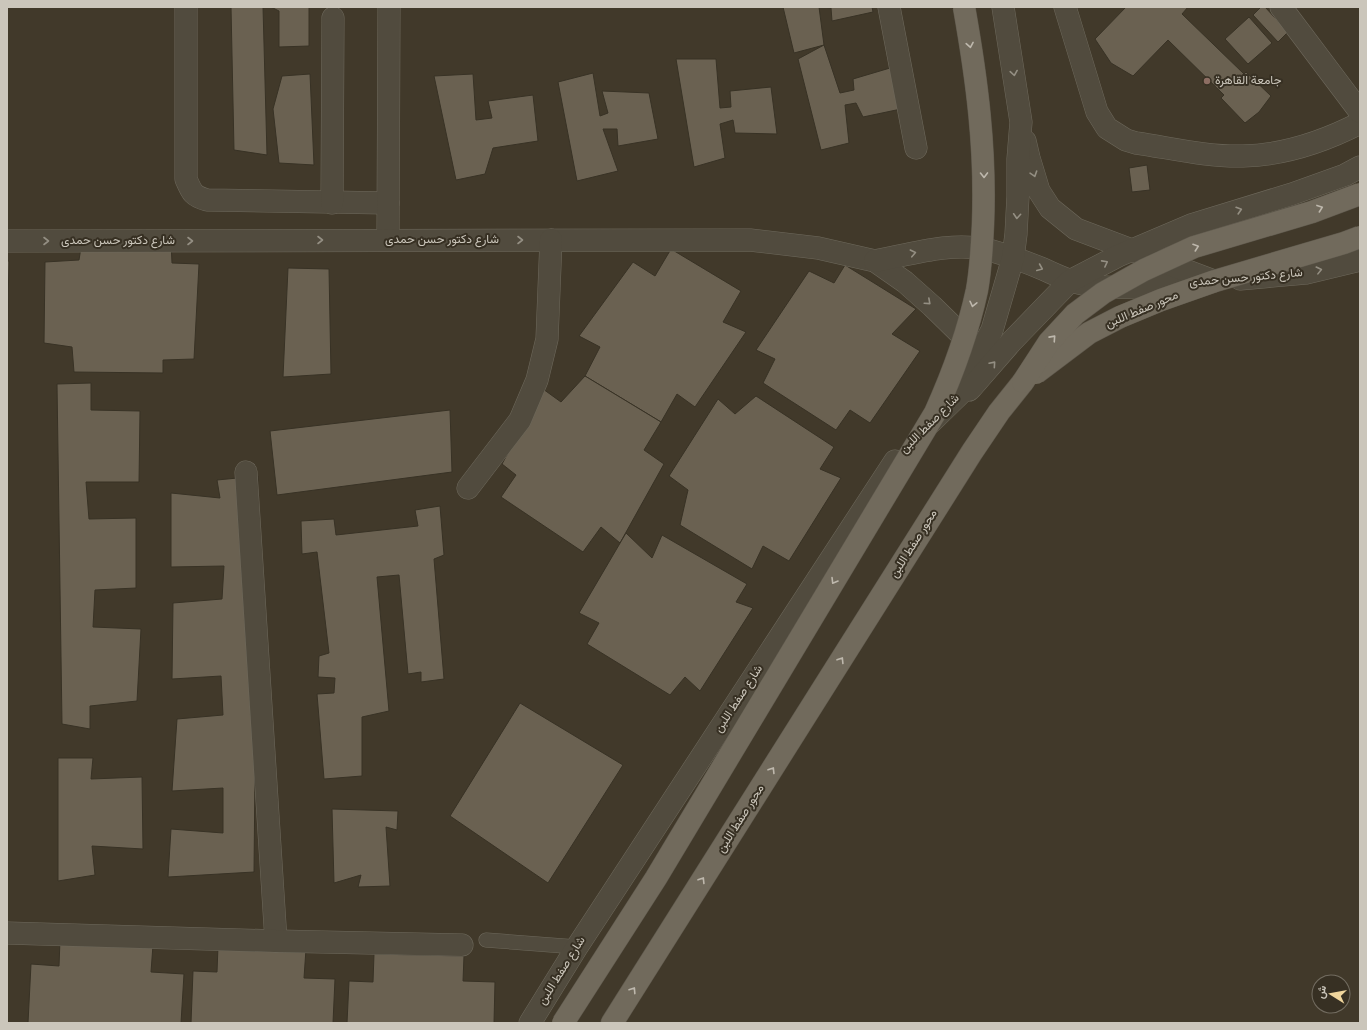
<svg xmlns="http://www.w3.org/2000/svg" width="1367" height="1030" viewBox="0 0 1367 1030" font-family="Overpass,Vazirmatn,sans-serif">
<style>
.building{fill:#6a6151;stroke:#383225}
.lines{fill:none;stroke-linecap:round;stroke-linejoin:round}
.service-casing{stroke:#6e695c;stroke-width:15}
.minor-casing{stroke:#6e695c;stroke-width:23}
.tertiary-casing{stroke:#6e695c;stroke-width:23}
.primary-casing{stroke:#5d574b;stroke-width:23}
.service{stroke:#514b3e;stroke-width:14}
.minor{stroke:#514b3e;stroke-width:22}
.tertiary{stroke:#514b3e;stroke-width:22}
.primary{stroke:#716a5c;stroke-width:22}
.primary-bridge-casing{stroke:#5d574b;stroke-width:23;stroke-linecap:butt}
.primary-bridge{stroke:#716a5c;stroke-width:22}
.oneway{stroke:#beb8ad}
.oneway2{stroke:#948f83}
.education-dot{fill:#8d6e63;stroke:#373023;stroke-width:1.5}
.labels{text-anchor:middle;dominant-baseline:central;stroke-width:4;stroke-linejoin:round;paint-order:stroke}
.poi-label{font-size:12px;fill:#cbc6bb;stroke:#373023;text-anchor:start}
.street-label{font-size:12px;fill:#cbc6bb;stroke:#373023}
</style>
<rect width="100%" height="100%" fill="#41392a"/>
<!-- building -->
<g class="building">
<polygon points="231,7 263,7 267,155 234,150"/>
<polygon points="271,7 309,7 309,46 279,47 279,11"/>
<polygon points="783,7 819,7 824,45 794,53"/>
<polygon points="823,7 872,7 873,12 832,21 831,8"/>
<polygon points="1126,7 1188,7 1182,14 1244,74 1246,72 1271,96 1259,112 1245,123 1221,98 1224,95 1168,40 1133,76 1111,63 1095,39"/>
<polygon points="1261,7 1265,7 1288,32 1278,42 1253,15"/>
<polygon points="1249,17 1272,43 1248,64 1225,39"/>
<polygon points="824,45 840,93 854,90 853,79 890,68 901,109 863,117 856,103 845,105 849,143 821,150 798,59"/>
<polygon points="676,59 716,59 720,108 731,107 730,91 771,87 777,134 735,133 733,120 720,124 725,158 694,167"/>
<polygon points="593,73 600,116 608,113 602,91 649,93 658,139 618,146 617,129 603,129 618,171 577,181 558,82"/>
<polygon points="310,74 314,165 279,163 273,109 282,76"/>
<polygon points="473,74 476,120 492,118 488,101 533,95 538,141 493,148 485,174 456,180 434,76"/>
<polygon points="1147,165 1150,190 1132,192 1129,168"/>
<polygon points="82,241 171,241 172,263 199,264 194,359 163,360 163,373 74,372 72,347 44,343 45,262 79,260"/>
<polygon points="671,249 741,291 723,322 746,332 695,407 677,394 661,422 585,376 600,347 579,336 633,262 655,276"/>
<polygon points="7,261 9,261 7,351"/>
<polygon points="845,265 916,309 892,334 920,351 870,423 850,410 836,430 763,383 775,359 756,350 809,271 834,283"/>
<polygon points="288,268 329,269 331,374 283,377"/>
<polygon points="585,376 661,422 644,450 664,464 620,543 601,527 583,552 501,497 516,475 502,464 543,389 561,402"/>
<polygon points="91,383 91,410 140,411 139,482 86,482 89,519 136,518 136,588 95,590 93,627 141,629 137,701 90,706 90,729 62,724 57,384"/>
<polygon points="756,396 834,447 820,469 841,478 789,561 763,546 752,569 680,525 688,490 669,476 718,399 735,414"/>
<polygon points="450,410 452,472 277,495 270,431"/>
<polygon points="258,476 254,872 168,877 171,829 223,833 223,788 172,791 177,719 223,715 221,676 172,679 173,603 222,599 224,566 171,567 171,493 220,498 217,480"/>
<polygon points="440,506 444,555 434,559 444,679 421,682 421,672 408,674 399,575 377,577 389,711 362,717 362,776 324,779 317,694 334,693 335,678 318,677 319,656 329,653 317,552 302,554 301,521 334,519 336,535 418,526 415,510"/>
<polygon points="626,533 652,558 662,535 747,584 736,602 753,608 700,691 685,677 670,695 587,644 599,623 579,613"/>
<polygon points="520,703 623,765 548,883 450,816"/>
<polygon points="58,758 93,758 91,779 142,777 143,849 92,846 95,875 58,881"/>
<polygon points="332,809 398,811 397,830 386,827 390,886 358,887 361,875 334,883"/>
<polygon points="60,940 153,945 151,972 184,974 181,1023 28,1023 31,964 59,966"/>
<polygon points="218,946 306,949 304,978 335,979 333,1023 191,1023 193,971 217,972"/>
<polygon points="374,954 464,956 463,981 495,982 494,1023 347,1023 349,981 373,982"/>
</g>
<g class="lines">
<!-- service casing -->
<g class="service-casing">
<polyline id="service" points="486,940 577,947"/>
</g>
<!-- minor casing -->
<g class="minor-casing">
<g id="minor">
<path d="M186 7V179C192 193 193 196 207 200L388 203"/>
<polyline points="889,7 916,148"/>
<path d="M1065 7 1097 112 1107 128 1126 140 1136 143C1171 148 1207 157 1243 156 1285 155 1323 142 1360 123"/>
<polyline points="1281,7 1360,112"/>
<polyline points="332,203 333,18"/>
<polyline points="388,240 389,7"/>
<polyline points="7,241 750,240 818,248 875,261 905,282 932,306 977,350"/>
<path d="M875 261C912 254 952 241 989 250 1007 255 1026 262 1043 269 1058 276 1073 283 1089 285 1123 291 1169 284 1204 281"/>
<polyline points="1240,279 1306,273 1360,260"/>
<polyline points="246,472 276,941"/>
<polyline points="468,488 520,420 537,380 547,339 551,240"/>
<polyline points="7,933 276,941 462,945"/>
</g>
</g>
<!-- tertiary casing -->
<g class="tertiary-casing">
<g id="tertiary">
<polyline points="1025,141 1029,158 1039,191 1050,208 1076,229 1214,281"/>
<polyline points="964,382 992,330 1013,258 1016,234 1018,196 1018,159 1021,122 1003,7"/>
<polyline points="929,424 965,389 969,390 972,387 1012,341 1070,281 1118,256 1191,225 1292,194 1345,175 1360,167"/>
<polyline points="530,1023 577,947 895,461"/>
</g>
</g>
<!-- primary casing -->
<g class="primary-casing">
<polyline id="primary" points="612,1023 972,452 999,412 1023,382"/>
</g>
<!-- service -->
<use href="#service" class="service"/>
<!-- minor -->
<use href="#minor" class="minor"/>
<!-- tertiary -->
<use href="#tertiary" class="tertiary"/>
<!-- primary -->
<use href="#primary" class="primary"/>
<!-- primary-bridge casing -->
<g class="primary-bridge-casing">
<g id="primary-bridge">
<polyline points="1036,373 1089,333 1120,317 1161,300 1215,281 1344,243 1360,237"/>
<polyline points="1023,382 1049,342 1075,314 1103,293 1144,270 1194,247 1312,212 1360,194"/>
<path d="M563 1023 656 878 935 413C953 373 968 332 977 290 981 268 982 246 983 224 986 149 977 80 964 7"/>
</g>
</g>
<!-- primary-bridge -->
<use href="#primary-bridge" class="primary-bridge"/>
</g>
<!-- one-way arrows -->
<defs><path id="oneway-chevron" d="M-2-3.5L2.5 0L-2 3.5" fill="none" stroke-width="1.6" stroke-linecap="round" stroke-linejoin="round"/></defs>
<g class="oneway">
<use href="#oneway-chevron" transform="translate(970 45) rotate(80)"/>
<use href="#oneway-chevron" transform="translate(984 175) rotate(89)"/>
<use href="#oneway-chevron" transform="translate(1320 208) rotate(-20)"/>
<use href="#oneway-chevron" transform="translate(1196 247) rotate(-19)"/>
<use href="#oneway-chevron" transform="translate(973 304) rotate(103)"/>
<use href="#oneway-chevron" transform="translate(1053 338) rotate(-48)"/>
<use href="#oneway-chevron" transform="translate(834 581) rotate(121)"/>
<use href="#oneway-chevron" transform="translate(841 660) rotate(-58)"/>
<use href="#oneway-chevron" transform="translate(772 770) rotate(-58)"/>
<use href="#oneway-chevron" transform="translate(702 880) rotate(-58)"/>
<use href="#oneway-chevron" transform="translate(633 990) rotate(-57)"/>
</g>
<g class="oneway2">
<use href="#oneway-chevron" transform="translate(1014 73) rotate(81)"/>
<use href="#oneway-chevron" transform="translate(1034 174) rotate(72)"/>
<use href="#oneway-chevron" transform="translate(1239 210) rotate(-17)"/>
<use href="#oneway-chevron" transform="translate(1017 216) rotate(94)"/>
<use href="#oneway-chevron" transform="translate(320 240)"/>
<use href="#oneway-chevron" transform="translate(520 240)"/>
<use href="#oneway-chevron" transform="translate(46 241)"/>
<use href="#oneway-chevron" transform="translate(190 241)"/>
<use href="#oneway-chevron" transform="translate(913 253) rotate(-13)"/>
<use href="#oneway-chevron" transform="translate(1105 263) rotate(-28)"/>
<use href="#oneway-chevron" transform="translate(1040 268) rotate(23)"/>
<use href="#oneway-chevron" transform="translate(1319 270) rotate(-14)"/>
<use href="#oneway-chevron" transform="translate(928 302) rotate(42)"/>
<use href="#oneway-chevron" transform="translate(993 364) rotate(-49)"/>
</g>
<!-- markers -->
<circle class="education-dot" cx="1207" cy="81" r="4"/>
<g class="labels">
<!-- poi labels -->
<g class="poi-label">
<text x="1215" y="81">جامعة القاهرة</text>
</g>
<!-- street labels -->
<g class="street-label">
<text x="442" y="240">شارع دكتور حسن حمدى</text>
<text x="118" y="241">شارع دكتور حسن حمدى</text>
<text transform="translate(1246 278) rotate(-5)">شارع دكتور حسن حمدى</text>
<text transform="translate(1142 310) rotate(-23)">محور صفط اللبن</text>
<text transform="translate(930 424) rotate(-45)">شارع صفط اللبن</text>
<text transform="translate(914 544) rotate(-58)">محور صفط اللبن</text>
<text transform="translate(739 699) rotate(-57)">شارع صفط اللبن</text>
<text transform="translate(741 819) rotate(-58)">محور صفط اللبن</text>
<text transform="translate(562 971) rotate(-58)">شارع صفط اللبن</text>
</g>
</g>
<!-- border -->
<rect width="1367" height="1030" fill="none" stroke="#cbc6bb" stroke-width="16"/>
<!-- north arrow -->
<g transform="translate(1331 994) rotate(281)"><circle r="19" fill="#373023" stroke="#726c60"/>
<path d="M0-3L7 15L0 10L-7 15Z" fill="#efd59c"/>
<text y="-6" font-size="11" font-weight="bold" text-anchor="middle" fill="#cbc6bb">ش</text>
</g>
</svg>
